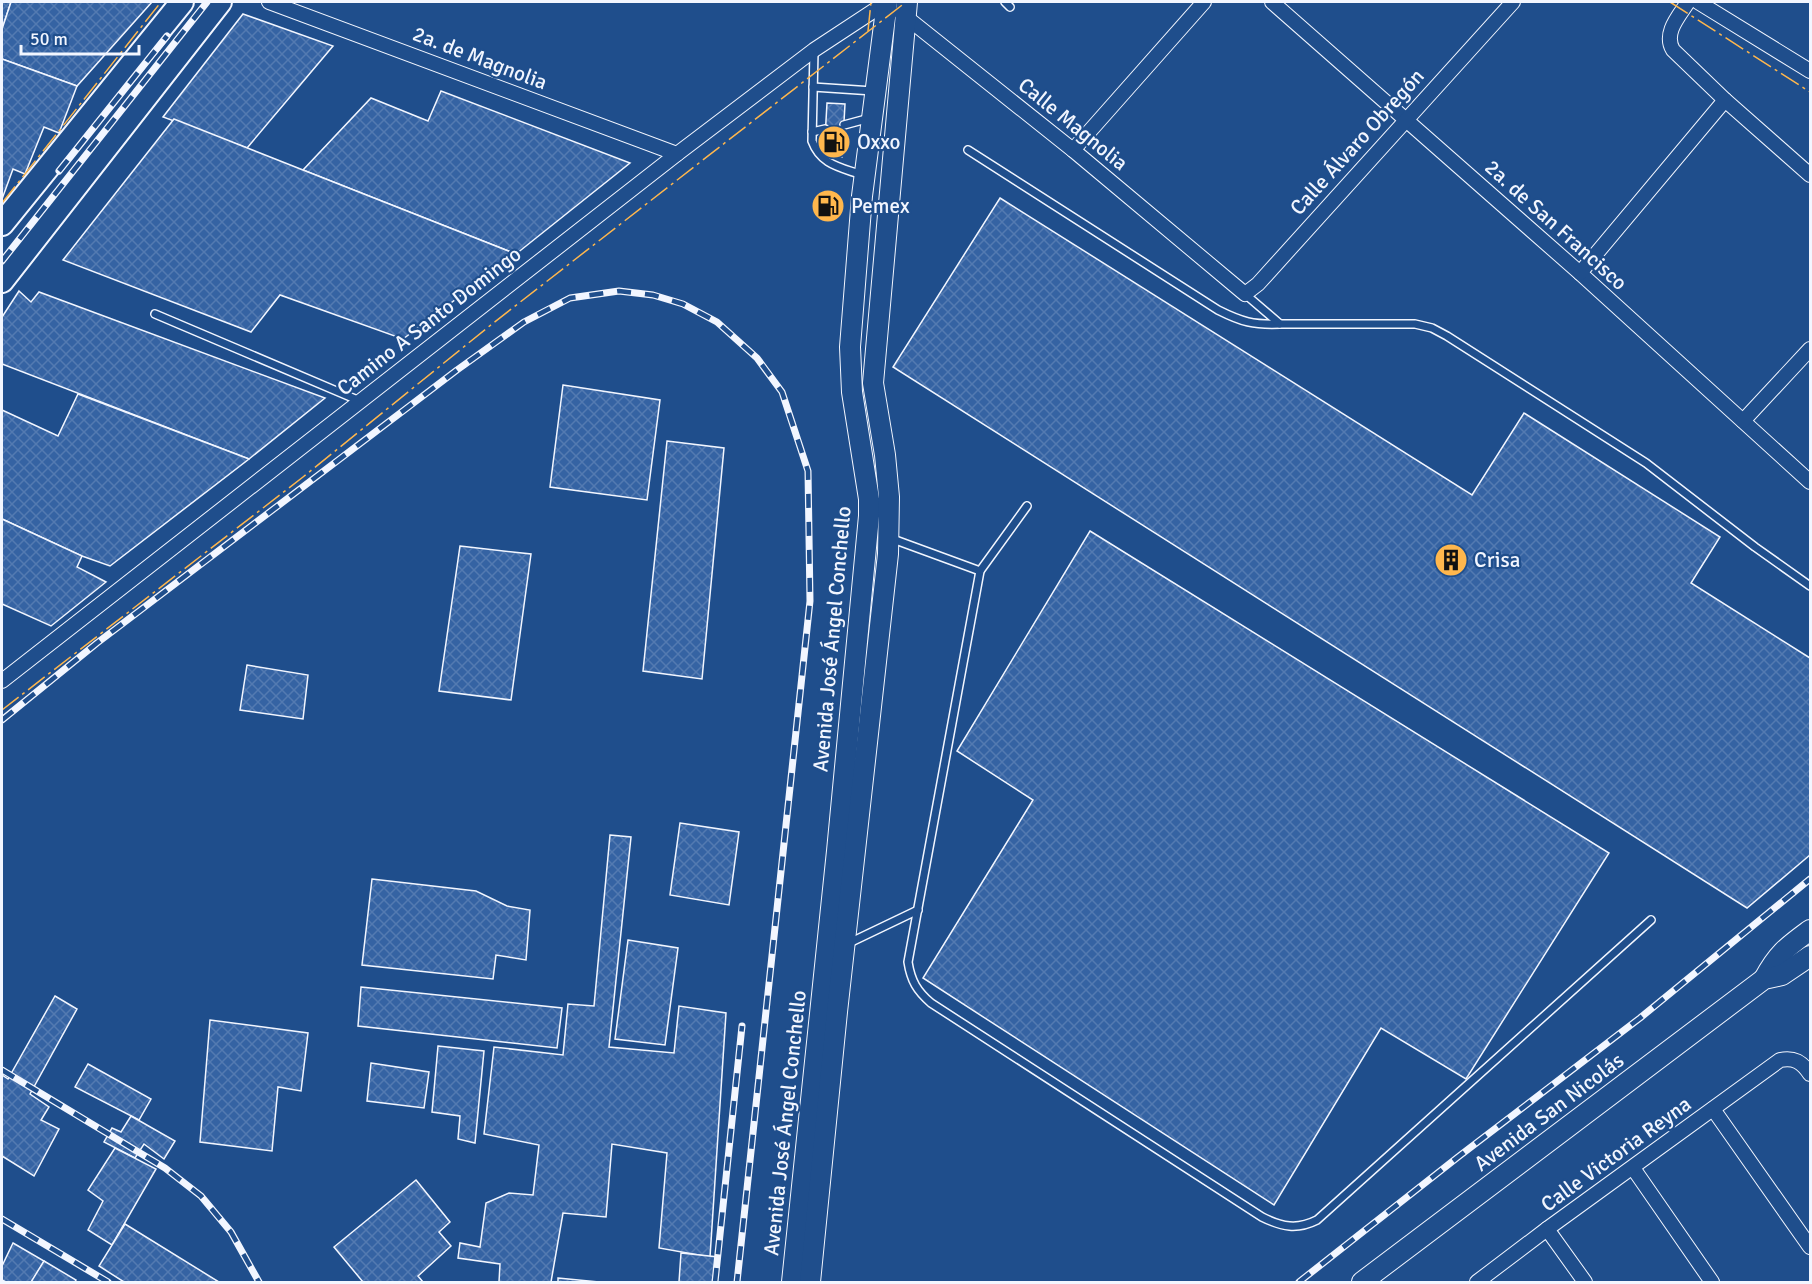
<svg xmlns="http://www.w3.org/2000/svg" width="1812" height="1284" viewBox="0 0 1812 1284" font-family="Signika,sans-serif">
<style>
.building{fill:url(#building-cross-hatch);stroke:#f2f6ff;stroke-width:1.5}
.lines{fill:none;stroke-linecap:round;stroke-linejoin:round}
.lane-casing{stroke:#f2f6ff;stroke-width:10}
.street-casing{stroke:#f2f6ff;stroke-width:16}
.secondary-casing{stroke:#f2f6ff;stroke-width:22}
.primary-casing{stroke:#f2f6ff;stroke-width:26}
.lane{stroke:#1f4e8c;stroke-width:7}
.street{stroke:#1f4e8c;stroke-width:14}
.secondary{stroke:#1f4e8c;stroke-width:20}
.primary{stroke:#1f4e8c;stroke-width:22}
.rail-casing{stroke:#f2f6ff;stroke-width:7}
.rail{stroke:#1f4e8c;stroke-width:4.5;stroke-dasharray:14;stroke-linecap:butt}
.power{stroke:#ffb74d;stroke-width:1.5;stroke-dasharray:21 4.5 3 4.5;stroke-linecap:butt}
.labels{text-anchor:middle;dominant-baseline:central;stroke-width:4.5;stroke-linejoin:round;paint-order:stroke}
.street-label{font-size:21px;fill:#f2f6ff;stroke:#1f4e8c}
.poi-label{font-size:21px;fill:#f2f6ff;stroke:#1f4e8c;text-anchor:start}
</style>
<defs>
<pattern id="building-cross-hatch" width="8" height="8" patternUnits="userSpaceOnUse" patternTransform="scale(1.5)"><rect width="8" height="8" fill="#3563a3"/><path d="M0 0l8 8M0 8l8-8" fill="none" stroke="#537ab1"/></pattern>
</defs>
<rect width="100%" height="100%" fill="#1f4e8c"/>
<!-- building -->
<g class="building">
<polygon points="2,2 11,2 2,29"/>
<polygon points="11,2 152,2 77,86 2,59 2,29"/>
<polygon points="243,14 333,46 247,148 163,117"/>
<polygon points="2,59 77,86 59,133 44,127 25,174 13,169 2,199"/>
<polygon points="441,91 630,163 516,254 303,170 371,98 428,121"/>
<polygon points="827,103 845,104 842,157 824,156"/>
<polygon points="174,119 303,170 516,254 403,339 280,295 251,332 63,260"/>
<polygon points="1000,198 1472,495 1524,413 1720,537 1691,583 1810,658 1810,855 1747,908 893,367"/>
<polygon points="19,291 31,302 39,292 325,398 249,459 2,364 2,317"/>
<polygon points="563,385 660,400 647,500 550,487"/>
<polygon points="78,394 249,459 110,566 82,556 2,519 2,410 58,436"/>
<polygon points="667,441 724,448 702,679 643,671"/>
<polygon points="2,519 82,556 77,567 106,582 51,626 2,604"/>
<polygon points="1090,531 1609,853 1466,1079 1381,1028 1274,1205 923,978 1033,800 957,751"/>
<polygon points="460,546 531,554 511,700 439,691"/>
<polygon points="247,665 308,675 303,719 240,710"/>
<polygon points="680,823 739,832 729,905 670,895"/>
<polygon points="610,835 631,837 609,1047 674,1053 679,1006 726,1013 710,1257 659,1248 667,1153 612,1144 606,1217 563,1213 551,1282 499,1282 500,1264 458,1258 460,1243 480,1247 486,1203 509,1193 533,1195 539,1145 484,1134 494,1047 563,1055 568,1004 594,1006"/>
<polygon points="372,879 476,891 507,906 530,910 526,960 496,955 493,979 362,965"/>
<polygon points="628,940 678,948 665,1045 615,1039"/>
<polygon points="361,987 562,1008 557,1048 358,1026"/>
<polygon points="55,996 77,1009 30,1094 49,1107 41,1120 59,1129 34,1176 2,1156 2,1075 8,1079"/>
<polygon points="210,1020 308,1033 301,1091 278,1087 272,1151 200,1142"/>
<polygon points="438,1046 484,1051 475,1143 458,1139 460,1116 432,1112"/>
<polygon points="371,1063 429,1072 424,1108 367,1101"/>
<polygon points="88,1064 151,1099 139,1120 75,1087"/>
<polygon points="131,1116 175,1141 164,1159 144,1144 135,1158 104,1142 112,1128 121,1132"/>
<polygon points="115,1148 156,1169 112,1245 88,1230 103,1201 88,1190"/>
<polygon points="416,1180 450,1222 439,1232 451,1246 418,1276 423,1282 363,1282 334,1247"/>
<polygon points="125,1224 219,1282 124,1282 99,1266"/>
<polygon points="13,1243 44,1261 32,1282 6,1282 2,1280 2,1266"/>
<polygon points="681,1253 718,1257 715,1282 679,1282"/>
<polygon points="44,1261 76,1280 75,1282 31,1282"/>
<polygon points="558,1278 599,1282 558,1282"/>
</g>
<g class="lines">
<!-- lane casing -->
<g class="lane-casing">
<g id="lane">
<polyline points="1005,2 1010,7"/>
<path d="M814 51 812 141C821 165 840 167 862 175"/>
<polyline points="813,87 873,91"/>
<polyline points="844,125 870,118"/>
<polyline points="812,132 825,129"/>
<path d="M968 150 1218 310C1242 322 1253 325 1280 324"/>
<polyline points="1245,294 1280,324 1415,324 1432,328 1447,336 1646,463 1755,547 1810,586"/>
<polyline points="155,314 360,401"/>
<path d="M1027 506 980 571 908 962C911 981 917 991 931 1003L1262 1217C1282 1227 1297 1230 1317 1220L1651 920"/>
<polyline points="890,538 980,571"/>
<polyline points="847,944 918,910"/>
</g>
</g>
<!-- street casing -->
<g class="street-casing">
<g id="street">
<polyline points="269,2 677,154"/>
<polyline points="1272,2 1580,273 1810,482"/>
<path d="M1688 2C1679 16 1663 33 1673 50L1725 100 1810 175"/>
<polyline points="1698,2 1810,71"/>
<polyline points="901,13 1073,150 1245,294 1258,284 1513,2"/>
<polyline points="1073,150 1204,2"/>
<polyline points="1580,273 1725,100"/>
<polyline points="1743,421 1810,349"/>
<polyline points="2,681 677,154 814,50 887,2"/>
<polyline points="1713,1109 1810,1247"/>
<polyline points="1633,1168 1712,1282"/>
<polyline points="1547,1229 1585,1282"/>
<path d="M1477 1282 1547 1229 1780 1060C1794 1057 1802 1062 1810 1074"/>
</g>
</g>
<!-- secondary casing -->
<g class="secondary-casing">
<g id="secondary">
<path d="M1764 979C1778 953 1787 947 1810 930"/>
<polyline points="792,1282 837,851 869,516 869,499 852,392 850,347 862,196 887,2"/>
<polyline points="810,1282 837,1012 888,554 889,497 885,455 873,383 907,2"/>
<polyline points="1362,1282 1764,979 1782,975 1810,956"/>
</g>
</g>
<!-- primary casing -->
<g class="primary-casing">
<g id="primary">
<polyline points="2,224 182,2"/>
<polyline points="2,281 220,2"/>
</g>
</g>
<!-- lane -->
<use href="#lane" class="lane"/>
<!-- street -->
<use href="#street" class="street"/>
<!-- secondary -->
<use href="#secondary" class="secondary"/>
<!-- primary -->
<use href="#primary" class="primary"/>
<!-- rail casing -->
<g class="rail-casing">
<g id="rail">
<polyline points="59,171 167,36"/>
<polyline points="2,261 207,2"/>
<polyline points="2,720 97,643 457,370 524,322 570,298 619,291 653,295 683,304 717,322 757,358 782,392 808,471 810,601 737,1282"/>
<polyline points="2,1070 165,1168 201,1196 231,1232 259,1282"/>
<polyline points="2,1219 108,1282"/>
<polyline points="715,1282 742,1026"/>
<polyline points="1299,1282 1458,1157 1640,1018 1810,879"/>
</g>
</g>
<!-- rail -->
<use href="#rail" class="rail"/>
<!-- power -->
<g class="power">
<polyline points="1670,2 1810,92"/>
<polyline points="868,31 871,2"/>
<polyline points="2,203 161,2"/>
<polyline points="2,710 303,477 492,324 906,2"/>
</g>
</g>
<!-- icons -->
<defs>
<g id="fuel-disc" transform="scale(1.725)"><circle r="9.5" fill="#ffb74d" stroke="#1f4e8c"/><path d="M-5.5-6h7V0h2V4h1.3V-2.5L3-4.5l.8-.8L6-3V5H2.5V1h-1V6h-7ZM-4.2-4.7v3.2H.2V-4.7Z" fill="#111"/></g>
<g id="building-disc" transform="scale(1.725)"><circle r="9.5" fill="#ffb74d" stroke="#1f4e8c"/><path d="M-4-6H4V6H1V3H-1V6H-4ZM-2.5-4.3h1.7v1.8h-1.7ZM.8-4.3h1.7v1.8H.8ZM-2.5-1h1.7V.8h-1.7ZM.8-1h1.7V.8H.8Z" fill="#111"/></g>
</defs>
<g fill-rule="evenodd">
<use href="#fuel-disc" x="834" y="142"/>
<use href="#fuel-disc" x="828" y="206"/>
<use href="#building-disc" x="1451" y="560"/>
</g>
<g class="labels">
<!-- street labels -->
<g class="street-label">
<text transform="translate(480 58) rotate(21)">2a. de Magnolia</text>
<text transform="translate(1073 124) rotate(39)">Calle Magnolia</text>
<text transform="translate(1357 142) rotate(-48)">Calle Álvaro Obregón</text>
<text transform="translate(1556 225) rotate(42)">2a. de San Francisco</text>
<text transform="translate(429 321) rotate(-38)">Camino A Santo Domingo</text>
<text transform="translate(832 639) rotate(-85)">Avenida José Ángel Conchello</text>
<text transform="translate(1549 1112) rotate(-37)">Avenida San Nicolás</text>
<text transform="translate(785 1123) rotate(-84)">Avenida José Ángel Conchello</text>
<text transform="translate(1616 1154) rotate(-36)">Calle Victoria Reyna</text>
</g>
<!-- poi labels -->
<g class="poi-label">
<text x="857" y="142">Oxxo</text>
<text x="851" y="206">Pemex</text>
<text x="1474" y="560">Crisa</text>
</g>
</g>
<!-- border -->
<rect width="1812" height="1284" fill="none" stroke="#f2f6ff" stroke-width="6"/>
<!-- scale -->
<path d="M21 45v9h118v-9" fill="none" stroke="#f2f6ff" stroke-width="3"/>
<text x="30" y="45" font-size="18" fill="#f2f6ff" stroke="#1f4e8c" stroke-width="4.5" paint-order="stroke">50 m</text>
</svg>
